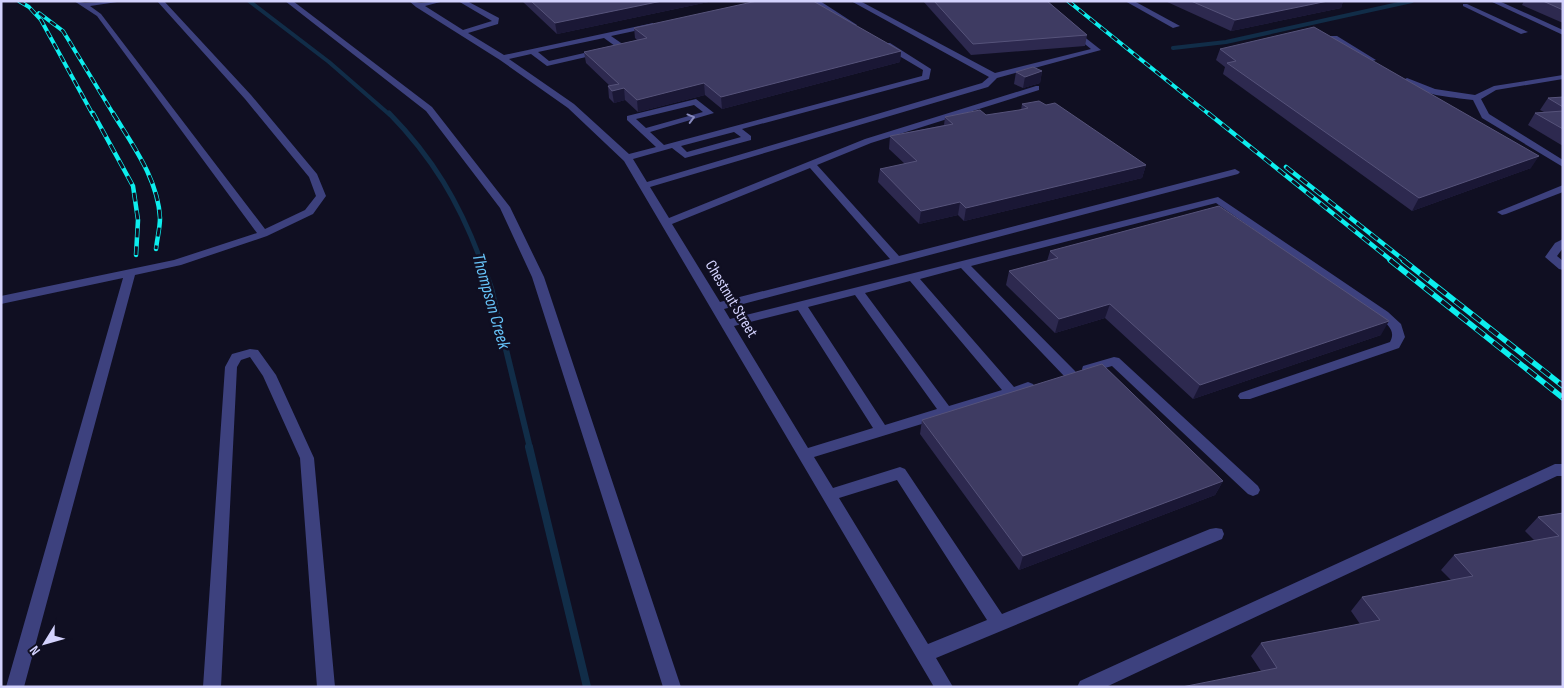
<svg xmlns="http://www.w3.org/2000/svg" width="1564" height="688" viewBox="0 0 1564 688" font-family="'Sofia Sans Condensed',sans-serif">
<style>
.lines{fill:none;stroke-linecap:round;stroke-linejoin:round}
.stream-far3{stroke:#112d48;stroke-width:4}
.stream-far2{stroke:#112d48;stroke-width:5}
.stream-far1{stroke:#112d48;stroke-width:6}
.stream{stroke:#112d48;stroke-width:8}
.minor{fill:#3d417e;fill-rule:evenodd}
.rail-far2-casing{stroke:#0deeee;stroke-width:4}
.rail-far1-casing{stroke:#0deeee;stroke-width:4.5}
.rail-casing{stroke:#0deeee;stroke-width:5.5}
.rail-far2{stroke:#100f22;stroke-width:2.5;stroke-dasharray:7;stroke-linecap:butt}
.rail-far1{stroke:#100f22;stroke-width:3;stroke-dasharray:9;stroke-linecap:butt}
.rail{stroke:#100f22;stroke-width:4;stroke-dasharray:11;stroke-linecap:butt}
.wall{fill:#2d294f}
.shaded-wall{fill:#1a1735}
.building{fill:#3e3b62;stroke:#56537a}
.oneway{stroke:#888abe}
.labels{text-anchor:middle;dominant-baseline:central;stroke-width:5;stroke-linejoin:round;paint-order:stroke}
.street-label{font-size:16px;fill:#d3d2fd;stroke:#100f22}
.water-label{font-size:18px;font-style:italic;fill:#66c2f7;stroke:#100f22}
</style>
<rect width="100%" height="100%" fill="#100f22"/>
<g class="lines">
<!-- stream-far3 -->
<g class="stream-far3">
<polyline points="249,1 329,62 390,115"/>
<polyline points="1173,48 1226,42 1412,1"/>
</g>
<!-- stream-far2 -->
<path class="stream-far2" d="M389 113C433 158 459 202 481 261"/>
<!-- stream-far1 -->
<polyline class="stream-far1" points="481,260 491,288 530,448"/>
<!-- stream -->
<polyline class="stream" points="529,447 587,687"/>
<!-- minor -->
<g class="minor">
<polygon points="74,1 85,3 124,1 90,6 101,14 265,229 305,210 316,196 309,177 245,99 157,1 164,1 251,95 317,174 326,196 313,214 267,236 181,265 135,275 24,687 6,687 123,278 1,304 1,296 174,260 257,233 97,16"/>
<polygon points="285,1 293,1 432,107 510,207 544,277 681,687 663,687 532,277 500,208 426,111"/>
<path d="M409 1 421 3 444 1 425 6 463 30 492 21 458 1H467L499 18 498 24 468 33 504 55 653 23V27L611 36 624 45V49H621L547 66 531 54 509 59 574 104 629 154 656 147 627 120V116L696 99 714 113 650 132 664 145 922 76 923 70 884 47V43H890L931 69 929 79 742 129 751 136V140L685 158 672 148 633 159 647 182 982 83 989 77 851 1H860L995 73 1091 49 1070 32 1069 30 1073 28 1101 50 997 78 988 87 650 187 669 218 865 139 1036 86H1039V90L871 143 817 165 899 256 1235 169 1240 172 1238 174 724 309 730 319 1218 197 1388 312 1401 324 1405 337 1399 348 1250 399H1240L1238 396 1240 393 1390 342C1396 331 1388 325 1380 318L1216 203 971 266 1075 371 1077 374 1075 377H1065L961 268 920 279 1014 387 1028 382 1033 384 1035 387 1033 390 814 457 833 488 900 467 905 469 1002 614 1210 529 1216 528 1222 529 1224 534 1222 539 936 658 953 687H934L624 161 568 108 500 60 416 7ZM604 38 615 46 549 61 538 52ZM694 105 703 112 646 128 636 119ZM734 132 741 137 687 152 681 146ZM810 168 890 259 720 302 672 224ZM910 281 1002 390 949 406 865 293ZM855 295 937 409 885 425 808 307ZM798 310 873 428 808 448 734 326ZM897 480 987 620 928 644 839 498Z"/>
<polygon points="812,1 820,1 857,25 850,27"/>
<polygon points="1125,1 1134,1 1180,26 1173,28"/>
<polygon points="1490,1 1499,1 1563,30 1563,35"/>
<polygon points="1463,4 1467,4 1528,32 1521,34 1463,6"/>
<polygon points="1331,36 1337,36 1376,60 1369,62 1331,40"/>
<path d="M1563 75V79L1496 90 1481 99 1489 114 1563 160V167L1482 118 1473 100C1451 97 1420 96 1403 80L1407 78 1435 89 1475 95 1494 86Z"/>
<polygon points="1563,185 1563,192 1506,214 1502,215 1497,212"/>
<polygon points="1563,239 1563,248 1557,256 1563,261 1563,270 1559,269 1545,257 1555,243"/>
<polygon points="250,349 258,350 276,375 314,458 335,687 317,687 300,458 263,376 250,357 241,360 237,367 221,687 203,687 225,367 232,354"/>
<polygon points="1114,357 1119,358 1258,486 1260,490 1258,494 1253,496 1248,494 1112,366 1088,373 1083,372 1082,369 1083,366"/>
<polygon points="1555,464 1563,464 1563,476 1557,476 1106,687 1077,687 1080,681"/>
</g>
<!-- rail-far2 casing -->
<g class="rail-far2-casing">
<g id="rail-far2">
<polyline points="19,1 29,7 41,20 93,115"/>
<polyline points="1068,1 1210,115"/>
<polyline points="39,13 63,31 114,115"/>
</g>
</g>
<!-- rail-far1 casing -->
<g class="rail-far1-casing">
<g id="rail-far1">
<polyline points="93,113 133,186 138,220 136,255"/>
<path d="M113 113C133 146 158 179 160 218 160 228 157 239 156 249"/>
<polyline points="1208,113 1392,261"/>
<polyline points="1286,167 1405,261"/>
</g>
</g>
<!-- rail casing -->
<g class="rail-casing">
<g id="rail">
<polyline points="1390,260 1563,398"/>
<polyline points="1403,260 1563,386"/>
</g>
</g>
<!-- rail-far2 -->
<use href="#rail-far2" class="rail-far2"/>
<!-- rail-far1 -->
<use href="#rail-far1" class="rail-far1"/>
<!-- rail -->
<use href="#rail" class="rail"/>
</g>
<!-- wall -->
<g class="wall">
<polygon points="522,1 713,1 557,34"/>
<polygon points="923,1 1047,1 1087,35 1085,46 971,55"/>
<polygon points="1165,1 1343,1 1341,8 1231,31"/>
<polygon points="1524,1 1563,1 1563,23 1522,5"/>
<polygon points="634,28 901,51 900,62 722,109 705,95 638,112 625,100 614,103 609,98 608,86 610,86 586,63 584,52 637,40 635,38"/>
<polygon points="1220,49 1531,168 1412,211 1223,74 1225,67 1216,60"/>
<polygon points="1042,71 1040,83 1023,88 1014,84 1016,72"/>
<polygon points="1563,97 1563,146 1528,125 1535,113 1544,112 1540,110 1548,98"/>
<polygon points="1022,104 1146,165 1142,178 964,221 958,215 919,224 878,182 880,169 905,164 889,149 890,136 944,125 945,117 986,115 1021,110"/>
<polygon points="1050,251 1381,335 1193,399 1105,318 1055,333 1006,285 1009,271 1047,261"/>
<polygon points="922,420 1223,481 1215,495 1019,570 920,434"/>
<polygon points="1563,513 1563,687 1261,671 1251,656 1261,643 1360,624 1351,611 1362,597 1451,580 1441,570 1454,555 1535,541 1525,531 1538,517"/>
</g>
<!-- shaded-wall -->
<g class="shaded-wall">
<polygon points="662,1 713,1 557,34 555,23"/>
<polygon points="1328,1 1343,1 1341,8 1231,31 1235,20"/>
<polygon points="901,51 900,62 722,109 721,97"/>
<polygon points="1042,71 1040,83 1023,88 1025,77"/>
<polygon points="704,83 705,95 638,112 637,100"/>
<polygon points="624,88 625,100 614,103 612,91"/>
<polygon points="1539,156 1531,168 1412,211 1419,198"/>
<polygon points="1146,165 1142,178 964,221 966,208"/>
<polygon points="960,202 958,215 919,224 921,211"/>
<polygon points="1110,304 1105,318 1055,333 1059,319"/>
<polygon points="1389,321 1381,335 1193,399 1200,385"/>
<polygon points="1223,481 1215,495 1019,570 1023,556"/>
</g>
<!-- building -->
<g class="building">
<polygon points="531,1 662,1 555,23"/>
<polygon points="757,1 813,1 901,51 721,97 704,83 637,100 624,88 612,91 608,86 619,84 584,52 647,38 634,28"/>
<polygon points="934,1 1047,1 1087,35 973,44"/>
<polygon points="1191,1 1328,1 1235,20"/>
<polygon points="1543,1 1563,1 1563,10"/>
<polygon points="1314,27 1539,156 1419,198 1227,63 1236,61 1220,49"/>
<polygon points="1033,67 1042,71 1025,77 1016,72"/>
<polygon points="1563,97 1563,107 1548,98"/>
<polygon points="1039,101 1046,105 1055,103 1146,165 966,208 960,202 921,211 880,169 917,161 890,136 953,124 945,117 980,110 986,115 1019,110 1028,108 1022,104"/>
<polygon points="1563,111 1563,129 1535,113"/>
<polygon points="1219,206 1389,321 1200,385 1110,304 1059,319 1009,271 1058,258 1050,251"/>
<polygon points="1102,364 1223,481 1023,556 922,420"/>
<polygon points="1563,513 1563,687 1182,687 1277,668 1261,643 1380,620 1362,597 1473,576 1454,555 1559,536 1538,517"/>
</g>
<!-- one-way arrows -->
<defs><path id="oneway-chevron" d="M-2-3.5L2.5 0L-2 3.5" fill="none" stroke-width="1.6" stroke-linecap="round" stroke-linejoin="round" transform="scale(1.25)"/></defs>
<use class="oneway" href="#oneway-chevron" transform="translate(691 118) rotate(-15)"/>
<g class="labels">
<!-- street labels -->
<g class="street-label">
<text transform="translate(731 299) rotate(59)">Chestnut Street</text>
</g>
<!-- water labels -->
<g class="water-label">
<text transform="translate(491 301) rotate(74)">Thompson Creek</text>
</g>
</g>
<!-- border -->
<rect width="1564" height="688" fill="none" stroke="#d3d2fd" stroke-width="5"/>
<!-- north arrow -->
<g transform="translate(45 643) rotate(233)" stroke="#100f22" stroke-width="4" paint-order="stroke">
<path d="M0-4L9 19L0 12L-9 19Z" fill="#d3d2fd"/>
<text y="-8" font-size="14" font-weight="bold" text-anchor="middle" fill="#d3d2fd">N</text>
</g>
</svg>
